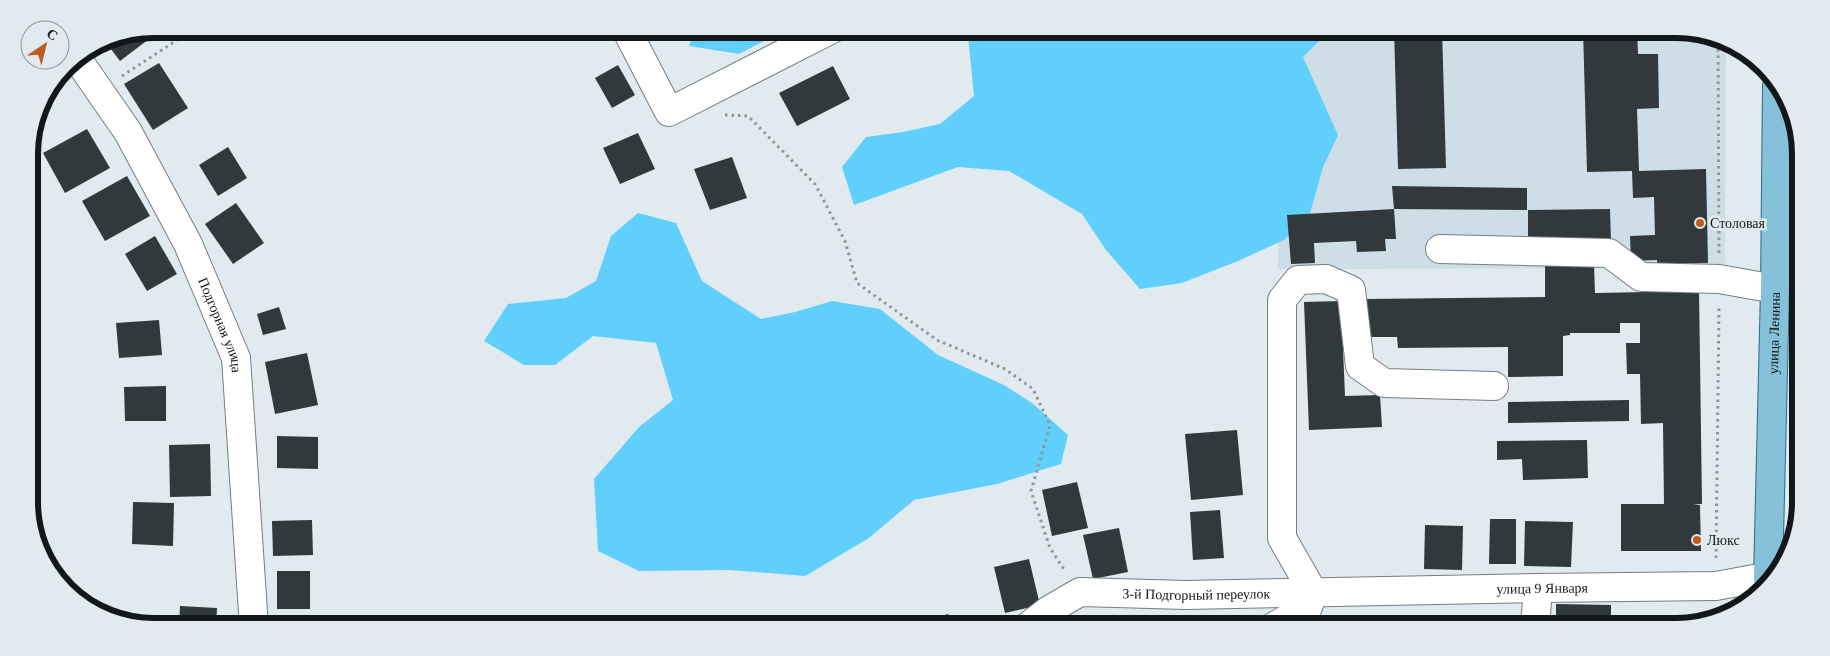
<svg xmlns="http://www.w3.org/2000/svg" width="1830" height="656" viewBox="0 0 1830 656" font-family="'Times New Roman',serif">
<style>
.built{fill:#cddee7}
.green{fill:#61cffc}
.building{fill:#31393c}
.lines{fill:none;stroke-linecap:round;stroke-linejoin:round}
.minor-casing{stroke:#757e82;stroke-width:30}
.major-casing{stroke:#296b85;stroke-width:30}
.path{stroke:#8f969a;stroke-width:3;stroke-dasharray:2.5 4;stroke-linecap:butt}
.minor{stroke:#fff;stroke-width:28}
.major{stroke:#85c1d9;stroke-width:28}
.poi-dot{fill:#bd5c1e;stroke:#e0eaef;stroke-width:2}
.labels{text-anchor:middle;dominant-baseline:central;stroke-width:5;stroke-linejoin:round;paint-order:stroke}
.poi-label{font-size:14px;fill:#141719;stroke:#e0eaef;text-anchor:start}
.street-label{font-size:14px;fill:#141719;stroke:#e0eaef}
.rim{fill:none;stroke:#141719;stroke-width:6}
</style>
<rect width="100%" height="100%" fill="#e0eaef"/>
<!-- built -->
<polygon class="built" points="1279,29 1676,29 1716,35 1726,42 1725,263 1717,268 1278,269"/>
<!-- green -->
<g class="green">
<polygon points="696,29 782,29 779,33 739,54 689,46"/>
<polygon points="969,29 1331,29 1303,57 1338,135 1323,167 1309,217 1284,240 1238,261 1182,283 1140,289 1106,250 1082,214 1009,171 958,167 854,205 842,167 866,137 903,132 940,124 974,96 968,36"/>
<polygon points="638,213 676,223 702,281 761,319 795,312 832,301 880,309 938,355 1004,385 1032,403 1068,435 1061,464 997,484 914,500 869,538 805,576 729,570 639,571 598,551 594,479 639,427 673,400 656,343 593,336 555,365 524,365 484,341 508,304 566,298 596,281 611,236"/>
</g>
<!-- building -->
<g class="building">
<polygon points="153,29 157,33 120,61 104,40"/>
<polygon points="1394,29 1442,29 1446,168 1398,169"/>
<polygon points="1583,29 1637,29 1638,54 1658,54 1659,108 1637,109 1639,171 1706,169 1708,263 1657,264 1657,260 1631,261 1630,236 1655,235 1654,197 1633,198 1632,171 1587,172"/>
<polygon points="159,63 188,108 153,130 124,84"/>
<polygon points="618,65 635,95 612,108 595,78"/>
<polygon points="833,66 850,99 797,126 779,93"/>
<polygon points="87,129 110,168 65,193 43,153"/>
<polygon points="638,133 655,169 620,184 603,148"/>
<polygon points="228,147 247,178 218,196 199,165"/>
<polygon points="732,157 747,198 710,210 694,169"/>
<polygon points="127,176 150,216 105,241 82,201"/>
<polygon points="1392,186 1527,188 1527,210 1394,209"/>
<polygon points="236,203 264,243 233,264 205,224"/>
<polygon points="1394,209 1396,239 1385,239 1386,251 1357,252 1356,241 1314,243 1315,263 1291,264 1287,215"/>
<polygon points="1610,209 1611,242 1528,243 1528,210"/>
<polygon points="155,236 177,274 147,291 125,254"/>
<polygon points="1594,265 1595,293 1699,291 1702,504 1693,504 1700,505 1701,551 1621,551 1621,504 1664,504 1663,423 1641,424 1640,374 1627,374 1626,343 1640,343 1640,323 1620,323 1620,333 1570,333 1570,335 1563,336 1563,376 1508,377 1508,347 1398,348 1397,337 1366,337 1365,299 1545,297 1545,266"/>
<polygon points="1341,301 1345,396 1380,395 1382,427 1309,430 1304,302"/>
<polygon points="279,307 286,329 263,335 257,314"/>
<polygon points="159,320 162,355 119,358 116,323"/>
<polygon points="307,353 318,405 275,414 265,362"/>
<polygon points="166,386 166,421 125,421 124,387"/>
<polygon points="1629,400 1629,421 1508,423 1508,402"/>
<polygon points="1237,430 1243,495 1191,500 1185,434"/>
<polygon points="277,436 318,437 318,469 277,468"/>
<polygon points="1587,440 1588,478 1523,480 1522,459 1497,460 1497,441"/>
<polygon points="210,444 211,496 170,497 169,445"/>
<polygon points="1077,482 1088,528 1052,536 1042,490"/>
<polygon points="133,502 174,503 173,546 132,544"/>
<polygon points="1220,510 1224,558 1193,560 1190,512"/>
<polygon points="1490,519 1516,519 1516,564 1489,564"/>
<polygon points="312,520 313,555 273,556 272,521"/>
<polygon points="1525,521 1573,522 1571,567 1524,566"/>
<polygon points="1425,525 1463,526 1462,570 1424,569"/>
<polygon points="1119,528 1128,572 1093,579 1083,535"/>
<polygon points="1029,559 1040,605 1005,613 994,567"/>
<rect x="277" y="571" width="33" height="38"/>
<polygon points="1556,604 1611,605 1611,627 1556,627"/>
<polygon points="180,606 217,608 216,627 179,627"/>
<polygon points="948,614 952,627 920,627 919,623"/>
</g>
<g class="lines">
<!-- minor casing -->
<g class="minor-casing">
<g id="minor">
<polyline points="626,29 669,112 832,29"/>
<path id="s1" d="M76 57 128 132 188 244 236 358 254 627"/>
<polyline points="1440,249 1609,253 1641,277 1719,279 1775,289"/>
<polyline points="1313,592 1282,538 1282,300 1298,280 1326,279 1351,290 1360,366 1384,383 1494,386"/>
<path id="s2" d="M1027 627 1049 610 1080 592 1186 595 1538 588 1716 586 1770 576"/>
<polyline points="1273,627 1308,607 1313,592"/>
<polyline points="1535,627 1538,588"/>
</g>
</g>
<!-- major casing -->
<g class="major-casing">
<g id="major">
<path id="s3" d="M1768 579 1775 289 1777 86"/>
</g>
</g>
<!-- path -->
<g class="path">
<polyline points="1718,36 1719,253"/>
<polyline points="122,76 194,29"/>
<polyline points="725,115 748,116 815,184 845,241 857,283 937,340 1005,369 1033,389 1050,425 1031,491 1050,548 1065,571"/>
<polyline points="1716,558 1719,307"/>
</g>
<!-- minor -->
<use href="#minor" class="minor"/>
<!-- major -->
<use href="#major" class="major"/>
</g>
<!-- markers -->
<g class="poi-dot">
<circle cx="1700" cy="223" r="5"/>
<circle cx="1697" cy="540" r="5"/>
</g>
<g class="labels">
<!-- poi labels -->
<g class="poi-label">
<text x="1710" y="223">Столовая</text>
<text x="1707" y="540">Люкс</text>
</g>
<!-- street labels -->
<g class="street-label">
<text stroke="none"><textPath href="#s1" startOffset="306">Подгорная улица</textPath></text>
<text stroke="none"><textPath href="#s3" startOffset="246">улица Ленина</textPath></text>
<text stroke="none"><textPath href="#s2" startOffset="526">улица 9 Января</textPath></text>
<text stroke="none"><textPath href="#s2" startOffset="180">3-й Подгорный переулок</textPath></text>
</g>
</g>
<!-- crop -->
<path d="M0 0H1830V656H0ZM154 38H1676A116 116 0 0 1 1792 154V502A116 116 0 0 1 1676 618H154A116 116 0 0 1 38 502V154A116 116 0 0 1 154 38Z" fill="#e0eaef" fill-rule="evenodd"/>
<path class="rim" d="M154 38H1676A116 116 0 0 1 1792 154V502A116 116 0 0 1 1676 618H154A116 116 0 0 1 38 502V154A116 116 0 0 1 154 38Z"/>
<!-- north arrow -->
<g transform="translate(45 45) rotate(35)"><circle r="24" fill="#e0eaef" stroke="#8e9699"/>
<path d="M0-4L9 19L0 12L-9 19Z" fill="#bd5c1e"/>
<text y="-8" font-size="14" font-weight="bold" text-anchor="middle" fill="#141719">С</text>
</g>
</svg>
